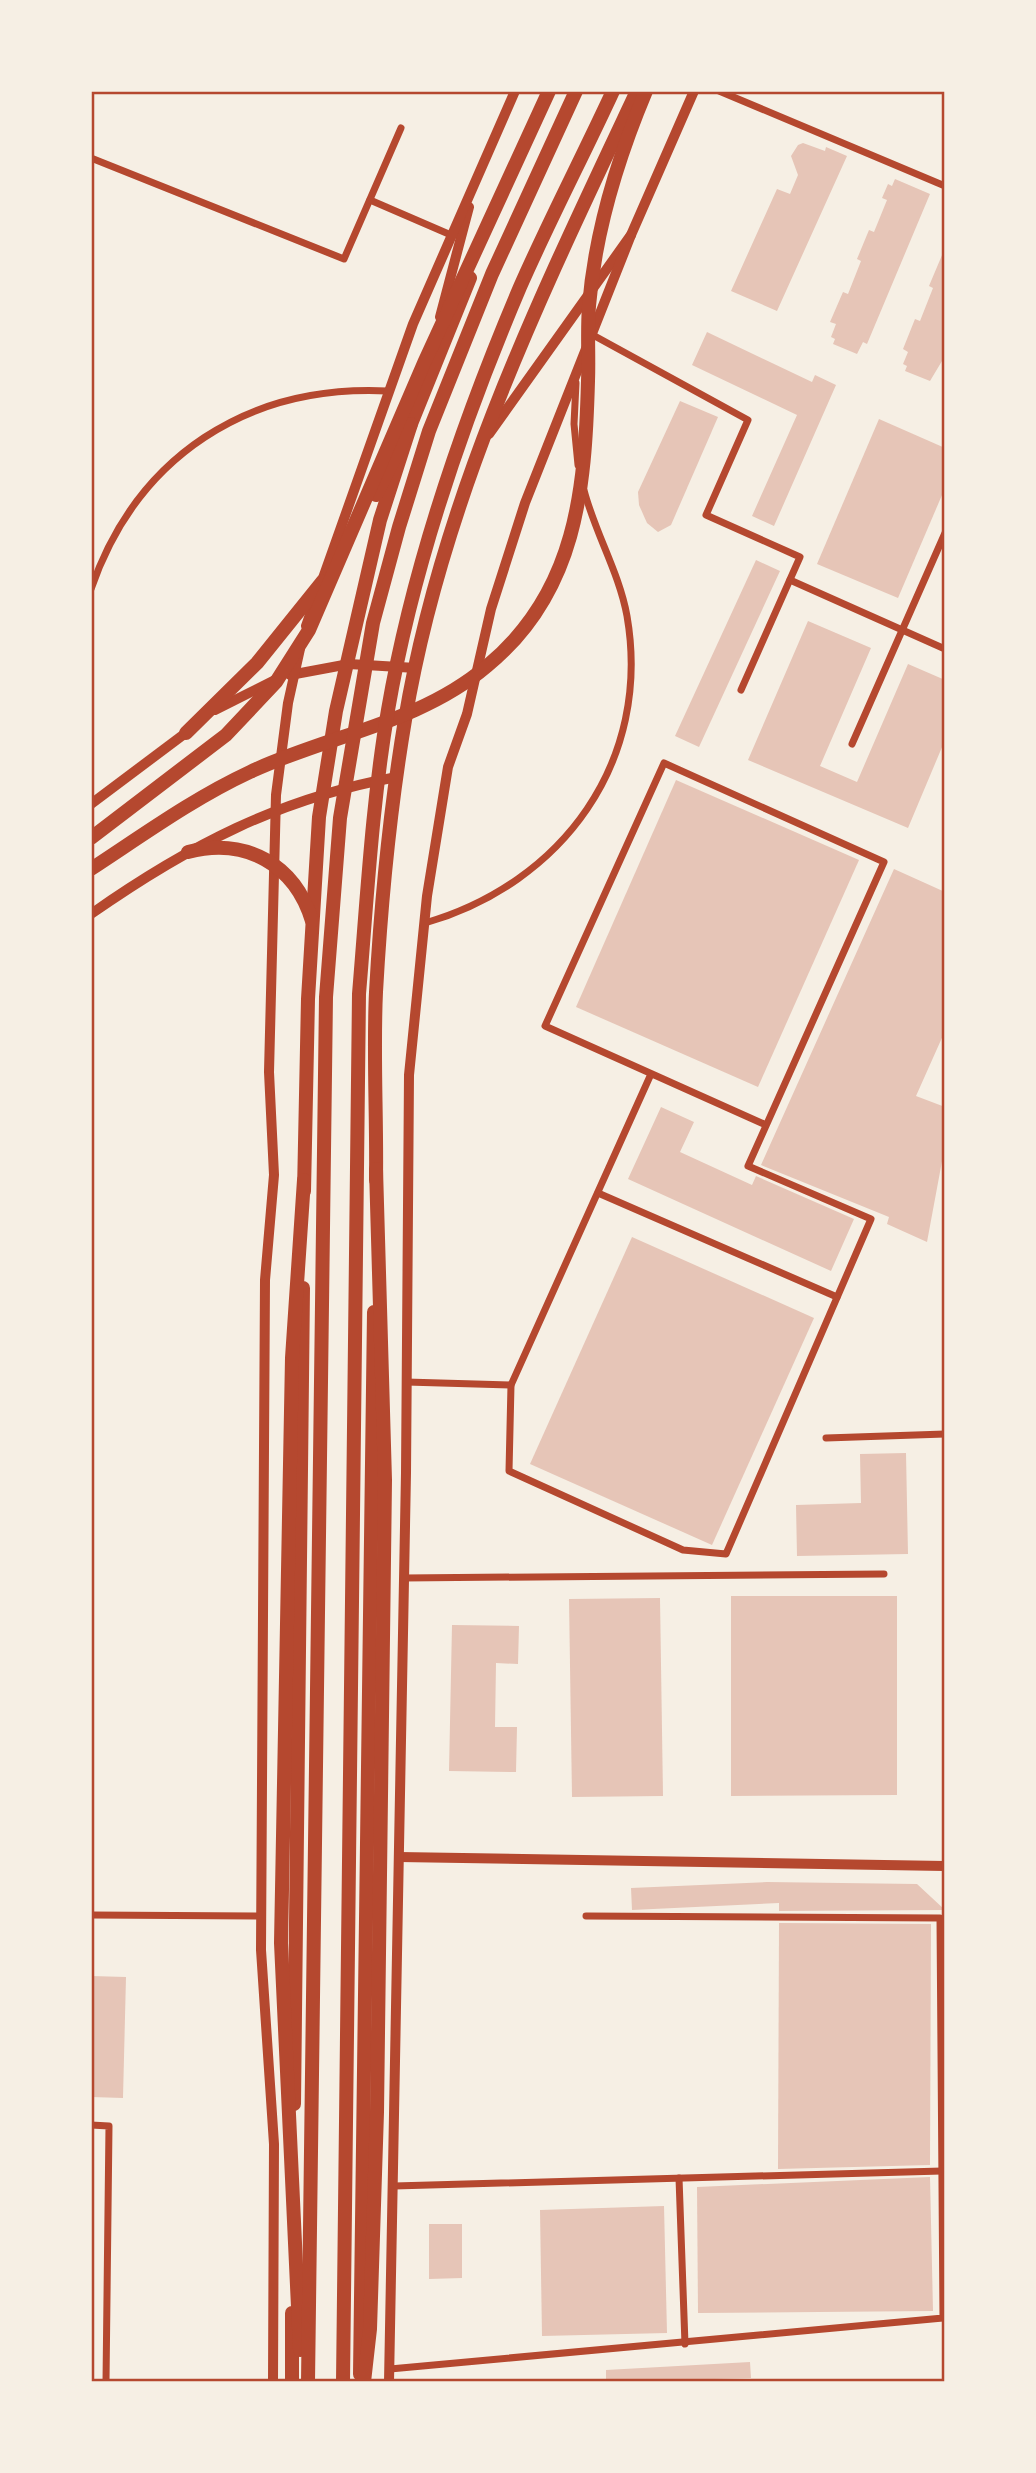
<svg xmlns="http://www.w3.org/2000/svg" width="1036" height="2473" viewBox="0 0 1036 2473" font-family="'Archivo Narrow',sans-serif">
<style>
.building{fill:#e6c5b7}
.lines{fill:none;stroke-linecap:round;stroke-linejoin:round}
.minor{stroke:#b5482f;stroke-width:7}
.tertiary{stroke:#b5482f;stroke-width:10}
.primary{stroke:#b5482f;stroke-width:14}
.trunk{stroke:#b5482f;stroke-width:14}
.neatline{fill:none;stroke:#b5482f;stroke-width:2.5}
</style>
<rect width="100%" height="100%" fill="#f6efe4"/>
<!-- building -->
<g class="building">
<polygon points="803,143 825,151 826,147 847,156 777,311 731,291 777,189 790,194 798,175 791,156 798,145"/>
<polygon points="895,179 930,194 867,344 863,342 857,354 833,344 835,339 831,337 836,324 830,322 843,292 848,294 861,261 857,259 869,230 874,232 887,200 882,198 888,184 892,186"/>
<polygon points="945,248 945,356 930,381 905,371 907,366 903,364 908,352 903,349 915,319 920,321 933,288 929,286"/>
<polygon points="707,332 812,382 815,375 836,385 774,526 752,516 797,415 692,365"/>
<polygon points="680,401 718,417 671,525 658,532 647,523 639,505 638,492"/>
<polygon points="879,419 945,448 945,488 898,598 817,564"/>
<polygon points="756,560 780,571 699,747 675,736"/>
<polygon points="808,621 871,648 820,766 857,782 908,664 945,680 945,740 908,828 748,760"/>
<polygon points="676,780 859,860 758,1087 576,1007"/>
<polygon points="894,869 945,892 945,1031 916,1096 945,1107 945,1145 927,1242 887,1224 889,1217 761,1165"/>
<polygon points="661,1107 694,1122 680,1152 752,1185 756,1176 854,1219 831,1271 628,1179"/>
<polygon points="632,1237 814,1318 712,1545 530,1464"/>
<polygon points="906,1453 908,1554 797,1556 796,1505 861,1503 860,1454"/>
<polygon points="731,1596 897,1596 897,1795 731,1796"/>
<polygon points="660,1598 663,1796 572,1797 569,1599"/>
<polygon points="452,1625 519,1626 518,1664 496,1663 495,1727 517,1727 516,1772 449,1771"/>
<polygon points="767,1882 917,1884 945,1910 779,1911 779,1903 632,1910 631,1888"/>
<polygon points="779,1923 931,1924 930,2165 778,2169"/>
<polygon points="91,1976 126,1977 123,2098 91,2097"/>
<polygon points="930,2177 933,2311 698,2313 697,2187"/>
<polygon points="664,2206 667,2333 542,2336 540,2210"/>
<polygon points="429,2224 462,2224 462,2278 429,2279"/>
<polygon points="750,2362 751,2378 606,2382 606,2370"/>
</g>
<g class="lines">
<!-- minor -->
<g class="minor">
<polyline points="719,91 945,186"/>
<polyline points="91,158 344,259 401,128"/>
<polyline points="370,200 451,235"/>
<polyline points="591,334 748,420 706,515 800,557 741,690"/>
<polyline points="576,383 574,424 578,465"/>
<polyline points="790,580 945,649"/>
<path d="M91 589C137 456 248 384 388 391"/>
<polyline points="852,744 945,533"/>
<path d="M425 923C563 883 652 761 627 616 619 572 595 533 584 490"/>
<polyline points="651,1074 511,1385 509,1471 683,1550 726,1554 871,1219 748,1166 884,862 664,763 545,1026 766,1125"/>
<polyline points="598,1193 837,1297"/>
<polyline points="406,1382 511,1385"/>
<polyline points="826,1438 945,1434"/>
<polyline points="404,1578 884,1574"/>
<polyline points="91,1915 262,1916"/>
<polyline points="91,2125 109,2126 106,2382"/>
<polyline points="679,2178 685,2344"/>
<polyline points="394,2186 942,2171"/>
<polyline points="390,2369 943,2318 940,1918 586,1916"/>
</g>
<!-- tertiary -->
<g class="tertiary">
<polyline points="440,317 469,207"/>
<polyline points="489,434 631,235 694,91"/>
<polyline points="306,626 413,324 515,91"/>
<polyline points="290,675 349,664 416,668"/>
<polyline points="215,710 275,680"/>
<polyline points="91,804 191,729"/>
<path d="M91 914C188 846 280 798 397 777"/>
<polyline points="399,1857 945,1866"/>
<polyline points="273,2382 274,2144 261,1950 265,1280 274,1175 269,1072 276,795 288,703 300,649"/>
<polyline points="389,2382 406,1473 409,1075 427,896 448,767 467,714 491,609 525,503 631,235"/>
</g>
<!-- primary -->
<g class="primary">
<path d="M376 1180C377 1118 373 1054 376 992 381 902 390 809 405 720 442 497 542 293 637 91"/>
<polyline points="304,1191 308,999 319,817 336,711 380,520 411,424 470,278"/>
<polyline points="294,2104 303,1288"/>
<polyline points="360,2374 374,1312"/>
<polyline points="292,2382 292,2313"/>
</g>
<!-- trunk -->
<g class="trunk">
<polyline points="376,495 411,424"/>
<polyline points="186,733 257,663 323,581"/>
<polyline points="91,838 226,735 276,682 309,630 424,363 549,91"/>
<path d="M188 852C245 837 295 864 312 921"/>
<path d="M91 869C143 835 194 798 250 772 328 735 419 724 487 666 577 592 585 489 588 381 589 356 587 331 589 306 595 232 617 160 646 91"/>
<polyline points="300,2350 281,1943 292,1358 304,1180"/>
<polyline points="308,2382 326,997 340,818 373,623 399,527 429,431 492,274 576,91"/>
<path d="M343 2382 359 994C367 899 372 804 388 710 413 565 463 421 520 287 549 221 583 156 613 91"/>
<polyline points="364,2382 370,2329 377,2112 385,1480 376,1169"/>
</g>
</g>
<!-- border -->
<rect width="1036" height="2473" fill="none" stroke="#f6efe4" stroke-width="186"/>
<rect x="93" y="93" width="850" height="2287" class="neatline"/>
</svg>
